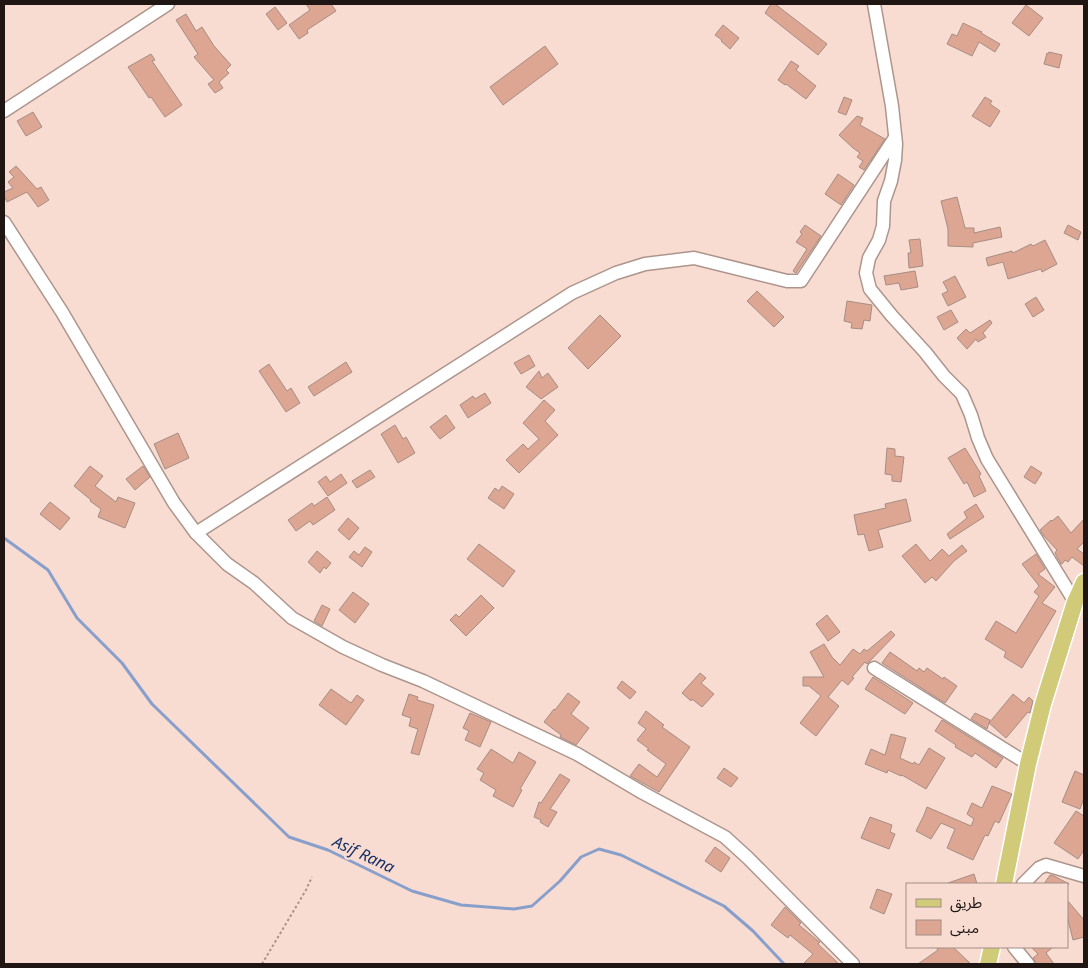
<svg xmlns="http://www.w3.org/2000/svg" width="1088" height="968" viewBox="0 0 1088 968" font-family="'Noto Sans','Noto Sans Arabic',sans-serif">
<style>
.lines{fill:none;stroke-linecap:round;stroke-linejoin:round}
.stream{stroke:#889fcb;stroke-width:3}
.building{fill:#dca692;stroke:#a68d84}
.minor-casing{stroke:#ae958c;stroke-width:15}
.major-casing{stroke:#fff;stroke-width:19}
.path{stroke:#a7928b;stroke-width:2;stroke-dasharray:2.5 2.5;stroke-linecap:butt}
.minor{stroke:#fff;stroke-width:12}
.major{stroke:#d1cb79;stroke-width:16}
.labels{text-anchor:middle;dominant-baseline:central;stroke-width:5;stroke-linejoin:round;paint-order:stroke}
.water-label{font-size:16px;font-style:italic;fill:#173167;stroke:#f8dcd2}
</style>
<rect width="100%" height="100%" fill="#f8dcd2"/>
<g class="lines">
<!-- stream -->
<polyline class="stream" points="4,538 48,570 77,618 122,663 152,704 289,837 328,850 412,891 461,905 514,909 532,906 560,881 581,857 599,849 621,855 724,906 753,931 784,964"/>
</g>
<!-- building -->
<g class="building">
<polygon points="306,4 331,4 336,11 307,30 308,33 299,39 289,25 310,10"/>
<polygon points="771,4 775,4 827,44 818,55 765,13"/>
<polygon points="1026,5 1043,18 1029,36 1012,23"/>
<polygon points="275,7 287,23 278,30 266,14"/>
<polygon points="186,14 196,31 202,27 214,46 231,65 226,70 229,73 219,82 223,88 215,93 208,84 214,80 194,57 198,54 176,20"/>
<polygon points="963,23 982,32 981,33 1000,44 995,52 979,42 972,56 947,44 952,34 957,36"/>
<polygon points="723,25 739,38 730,49 721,41 722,40 715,35"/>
<polygon points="545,46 558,64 503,105 490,87"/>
<polygon points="1049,52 1062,55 1059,68 1044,64 1047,53 1048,54"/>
<polygon points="151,54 155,60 152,61 182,105 165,117 151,97 149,98 128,67"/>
<polygon points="791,61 799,66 796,70 816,86 806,99 786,84 785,85 778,80"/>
<polygon points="844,97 852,100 846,115 838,112"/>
<polygon points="985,97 992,101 990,104 1000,111 990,127 972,116"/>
<polygon points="33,112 42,127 26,136 17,121"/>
<polygon points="857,116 863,118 860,125 885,139 864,170 859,167 863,161 857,157 860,153 853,148 839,135"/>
<polygon points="16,166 37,189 41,187 49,200 38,207 27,192 7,202 4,196 4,192 13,188 8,182 14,177 9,172"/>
<polygon points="838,174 854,185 841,205 825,194"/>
<polygon points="957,197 965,228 974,228 974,233 1000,227 1002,237 973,243 973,247 948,246 948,229 941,201"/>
<polygon points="805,225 821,236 796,273 793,271 807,249 796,242 802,234 800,232"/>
<polygon points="1068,225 1081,232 1078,240 1064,233"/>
<polygon points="920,239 923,266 909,268 908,253 911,253 909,240"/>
<polygon points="1045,240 1057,264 1042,272 1041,269 1008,279 1003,262 988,266 986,258 1012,251 1013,253 1031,244 1033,246"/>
<polygon points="915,271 918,287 901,290 899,283 886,285 884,276"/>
<polygon points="955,276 966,297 948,306 942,294 948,291 943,282"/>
<polygon points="757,291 784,317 774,327 747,301"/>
<polygon points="1036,297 1044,310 1033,317 1025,304"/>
<polygon points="847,301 872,305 870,321 864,320 862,329 851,328 852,323 844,321"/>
<polygon points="951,310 958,322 944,330 937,317"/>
<polygon points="600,315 621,336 588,369 568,348"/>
<polygon points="990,320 992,323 983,333 986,337 978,342 976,339 967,349 957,338 966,329 970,333"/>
<polygon points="529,355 535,366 521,374 514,363"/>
<polygon points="346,362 352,372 314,396 308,387"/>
<polygon points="269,364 287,391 291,388 300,403 286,412 259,371"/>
<polygon points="539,371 542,378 548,373 558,387 541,399 526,387"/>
<polygon points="485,393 491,403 468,418 460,405 473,396 475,399"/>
<polygon points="544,400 555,410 545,421 558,435 519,473 506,460 523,444 528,449 539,439 523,423"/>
<polygon points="446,415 455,428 440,439 430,427"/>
<polygon points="395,425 403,439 406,437 415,453 398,463 381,434"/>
<polygon points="178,433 189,458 165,469 154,444"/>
<polygon points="887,448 895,449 895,456 904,457 901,482 892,481 892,475 885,474"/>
<polygon points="965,448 981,474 979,476 986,491 974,497 967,482 964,484 948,458"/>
<polygon points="90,466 103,476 95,486 116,502 118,497 135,503 125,528 98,517 101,509 90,501 91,500 74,486"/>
<polygon points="143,466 150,477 135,490 126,479"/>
<polygon points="1031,466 1042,473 1035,484 1024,477"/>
<polygon points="370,470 375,477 357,488 352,481"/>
<polygon points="341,474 347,483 328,496 318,482 326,476 330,482"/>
<polygon points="502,486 514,494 504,509 488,498 495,488 499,491"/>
<polygon points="327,497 335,510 313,525 310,521 296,531 288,520 312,503 314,506"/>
<polygon points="906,499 911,521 878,530 883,547 869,551 864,534 858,535 854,515 886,508 885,504"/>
<polygon points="50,502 70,518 60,530 40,514"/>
<polygon points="976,504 984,517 950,539 947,534 967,518 964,512"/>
<polygon points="1058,516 1071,533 1084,519 1084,542 1077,549 1084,554 1084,566 1072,557 1068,562 1065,560 1062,564 1061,564 1055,553 1057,550 1044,536 1040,530 1051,520 1052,521"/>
<polygon points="348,518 359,528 349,540 338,530"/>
<polygon points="479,544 515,571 503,587 467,559"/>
<polygon points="916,544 930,561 942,549 949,556 962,545 967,551 954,561 936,581 932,577 925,583 902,556"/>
<polygon points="365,547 372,552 362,567 349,557 354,551 359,555"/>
<polygon points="317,551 331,563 326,569 324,567 320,573 308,562"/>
<polygon points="1036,554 1045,569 1038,574 1055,587 1042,603 1056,611 1022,668 1004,657 1006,652 985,639 996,621 1016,633 1039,596 1034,592 1039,586 1022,564"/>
<polygon points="353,592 369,604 355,623 339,610"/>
<polygon points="481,595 494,608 466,636 450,620 456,614 459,617"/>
<polygon points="322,605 330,609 322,626 314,621"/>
<polygon points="827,615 840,632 828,641 816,624"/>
<polygon points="891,631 895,635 867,664 865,662 852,677 854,678 848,685 842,680 828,697 839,706 816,736 800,723 821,696 809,686 803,686 803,677 824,677 810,652 824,644 832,657 840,665 853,649 860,654 864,649 867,651"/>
<polygon points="890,652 917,671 919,668 924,672 927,668 943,679 944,677 957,686 945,703 882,663"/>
<polygon points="700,673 706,678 701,683 714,694 702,707 692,699 691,701 682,693"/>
<polygon points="873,677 913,703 905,714 865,689"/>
<polygon points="622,681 636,692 630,699 617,688"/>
<polygon points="331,689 351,703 357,695 364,700 346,725 319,705"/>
<polygon points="568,693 580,702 571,714 589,728 576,745 560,737 561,735 544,722 554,709 555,710"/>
<polygon points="409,694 418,697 417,700 434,705 419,755 411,753 418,729 409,726 411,718 402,715"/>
<polygon points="1013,694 1024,703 1029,697 1033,701 1030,713 1028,712 1006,738 989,723"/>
<polygon points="646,711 664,725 662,727 690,747 659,792 630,776 639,764 657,777 666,764 647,750 649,749 637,740 646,729 638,723"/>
<polygon points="470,713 491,722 480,747 465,740 469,731 463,728"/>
<polygon points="975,713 990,720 987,729 971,719"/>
<polygon points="942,720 1003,758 996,768 975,753 972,757 955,747 956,745 935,731"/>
<polygon points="891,734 906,738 900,758 913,764 914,762 919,765 929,748 945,758 926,789 902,775 901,776 888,770 887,773 865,764 871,749 885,755"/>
<polygon points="491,749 513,763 519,752 536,762 520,789 522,790 513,807 493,796 496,790 480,780 484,773 477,769"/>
<polygon points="724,768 738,778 731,787 717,778"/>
<polygon points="1075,771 1084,775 1084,798 1080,809 1062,802"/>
<polygon points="560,774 570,780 550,809 557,812 548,827 540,822 541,820 534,817 539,802 541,803"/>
<polygon points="992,786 1012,794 999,823 995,821 988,836 985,835 973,860 947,848 955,829 941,823 931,839 916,831 924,815 927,807 971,826 974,819 967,814 972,803 982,808"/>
<polygon points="1076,811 1084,816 1084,850 1078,859 1054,843"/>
<polygon points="870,817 892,825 890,832 895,834 889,849 861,838"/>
<polygon points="715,847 730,858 721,872 705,861"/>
<polygon points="974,874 977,884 948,884 948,883"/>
<polygon points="1050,875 1054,876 1069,884 1044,884"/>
<polygon points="877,889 892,894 884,914 870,908"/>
<polygon points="1067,900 1084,920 1084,937 1073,940 1067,916"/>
<polygon points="785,907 801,923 799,925 817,940 820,942 818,944 839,964 803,964 813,954 790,935 788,938 771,925"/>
<polygon points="936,947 953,947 971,964 918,964 938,950"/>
<polygon points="1031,947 1053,947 1046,953 1054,964 1037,964 1033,958 1038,954"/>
</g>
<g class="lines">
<!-- minor casing -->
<g class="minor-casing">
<g id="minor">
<polyline points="874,4 892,106 896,144 895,160 891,181 884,201 883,226 879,240 869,258 866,273 870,289 892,316 925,352 944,376 962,394 971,415 978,438 987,459 1075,602"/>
<polyline points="4,111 168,4"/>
<polyline points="4,222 62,312 174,503 196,533 227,564 254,583 292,618 343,647 382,665 423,681 577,754 643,793 725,837 748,858 853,964"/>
<polyline points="196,533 572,293 616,273 645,264 694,258 787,281 801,281 894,139"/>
<polyline points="874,668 1028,764"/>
<polyline points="1023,884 1039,868 1046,865 1084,876"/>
<polyline points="1014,947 1028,964"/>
</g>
</g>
<!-- major casing -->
<g class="major-casing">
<g id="major">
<polyline points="1004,884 1028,764 1043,704 1075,602 1084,582"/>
<polyline points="988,964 992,947"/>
</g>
</g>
<!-- path -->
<polyline class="path" points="262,964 306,890 312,877"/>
<!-- minor -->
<use href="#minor" class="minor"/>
<!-- major -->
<use href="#major" class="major"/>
</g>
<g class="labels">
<!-- water labels -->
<g class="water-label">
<text transform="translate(364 854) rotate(25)">Asif Rana</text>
</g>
</g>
<!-- border -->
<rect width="1088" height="968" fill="none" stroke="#1f1613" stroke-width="10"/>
<!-- legend -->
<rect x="906" y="883" width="162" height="65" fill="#f8dcd2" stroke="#a18d86"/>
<rect x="916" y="899" width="25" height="8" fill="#d1cb79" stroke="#a18d86"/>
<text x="950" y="908" font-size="15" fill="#1f1613">طريق</text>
<rect x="916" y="920" width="25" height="15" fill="#dca692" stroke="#a18d86"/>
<text x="950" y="933" font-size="15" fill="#1f1613">مبنى</text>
</svg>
